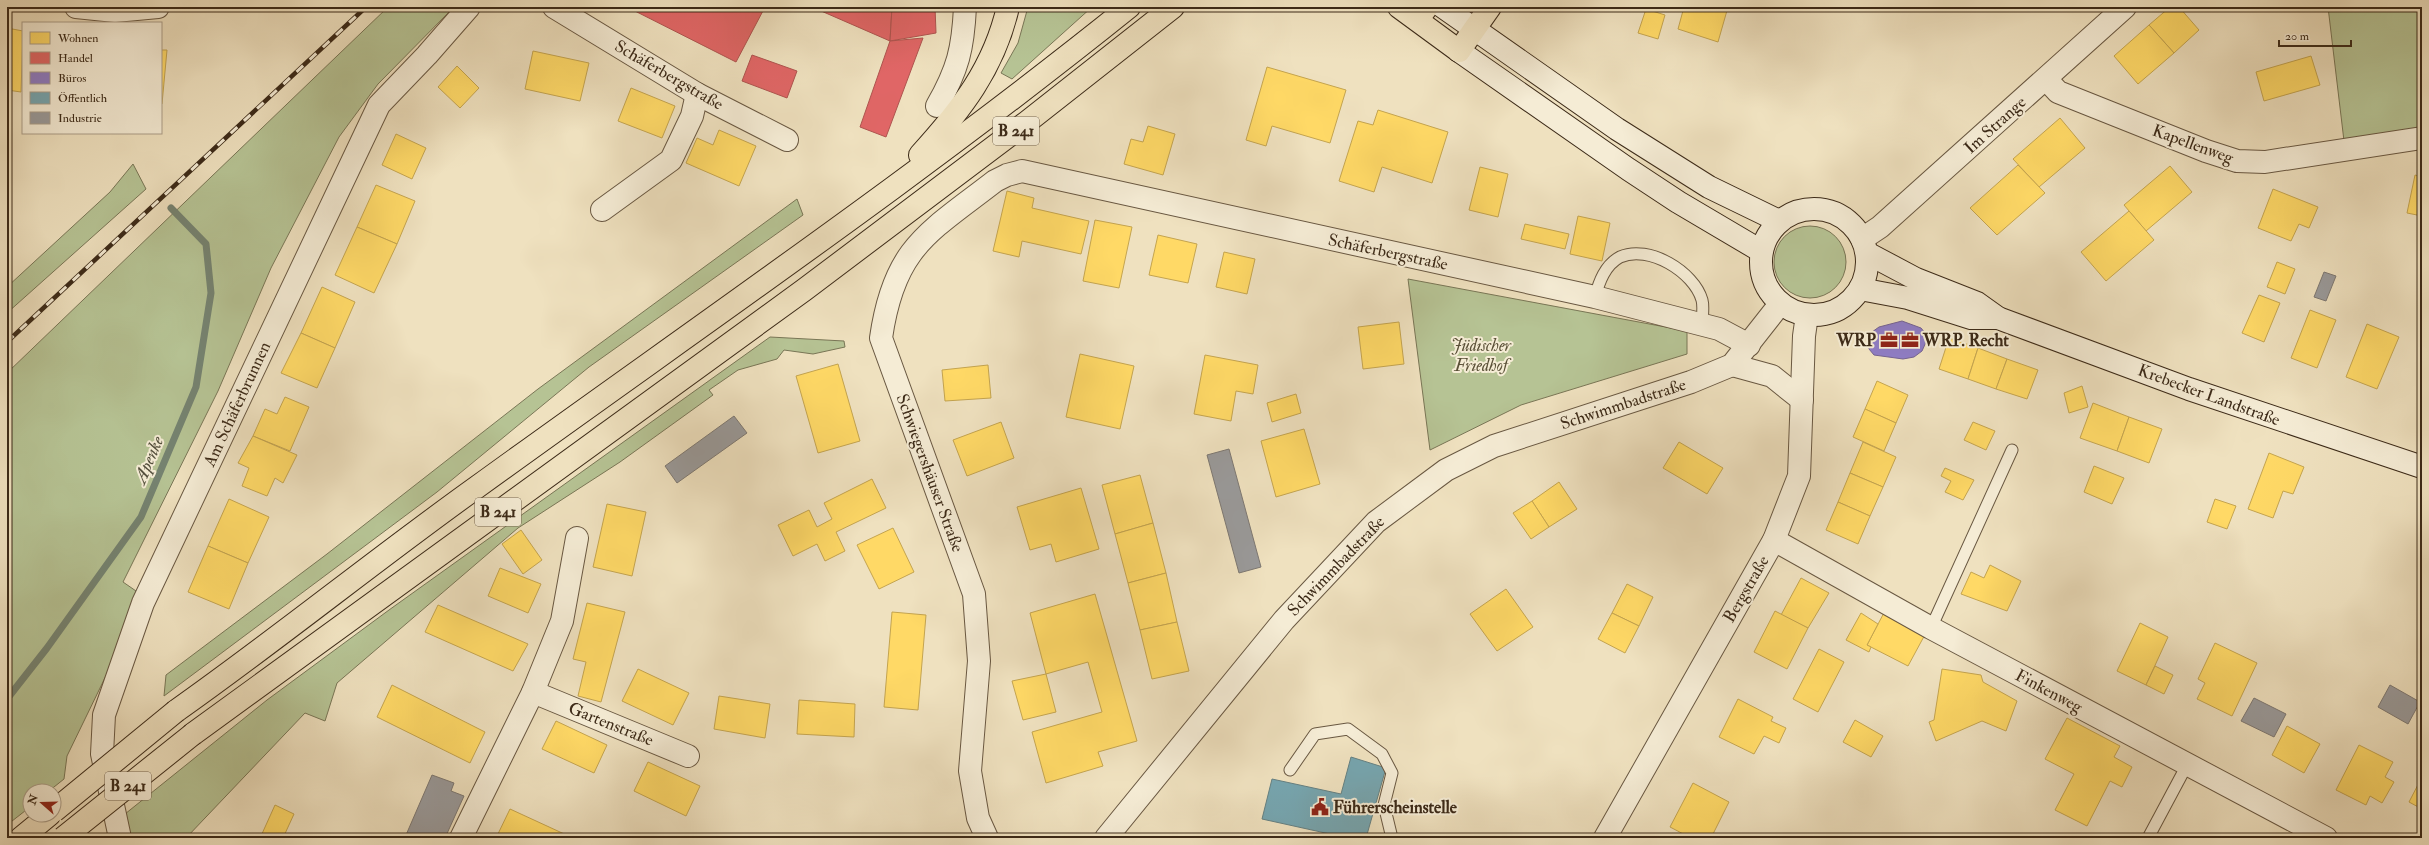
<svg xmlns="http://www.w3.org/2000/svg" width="2429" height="845" viewBox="0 0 2429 845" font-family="'IM FELL Double Pica',serif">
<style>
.green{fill:#b6c394;stroke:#797656}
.homes{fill:#ffd966;stroke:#c4a44f}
.shops{fill:#e06666;stroke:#af544f}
.offices{fill:#8e7cc3;stroke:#756390}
.public{fill:#76a5af;stroke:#658082}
.industry{fill:#999;stroke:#7d7872}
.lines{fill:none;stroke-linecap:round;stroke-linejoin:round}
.stream{stroke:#758371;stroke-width:7}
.lane-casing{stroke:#695842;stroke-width:13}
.street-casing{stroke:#695842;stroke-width:24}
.secondary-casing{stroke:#3c2a18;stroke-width:24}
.primary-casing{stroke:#3c2a18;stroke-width:24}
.highway-casing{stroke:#3c2a18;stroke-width:24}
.lane{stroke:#f5ecd5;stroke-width:11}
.street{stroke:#f5ecd5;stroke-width:22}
.secondary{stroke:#f5ecd5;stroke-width:22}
.primary{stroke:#efe1bf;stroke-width:22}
.highway{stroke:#efe1bf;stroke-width:22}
.rail-casing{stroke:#3c2a18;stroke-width:4.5}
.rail{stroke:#f5ecd5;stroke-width:3;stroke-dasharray:9;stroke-linecap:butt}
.highway-bridge-casing{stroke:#3c2a18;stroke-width:24;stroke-linecap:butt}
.highway-bridge{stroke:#efe1bf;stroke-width:22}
.labels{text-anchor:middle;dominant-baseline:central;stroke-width:4;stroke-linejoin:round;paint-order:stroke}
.shield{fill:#f5ecd5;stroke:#746451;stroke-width:1}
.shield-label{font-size:16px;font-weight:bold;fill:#3c2a18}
.street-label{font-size:17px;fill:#3c2a18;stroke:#f5ecd5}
.poi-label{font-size:17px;font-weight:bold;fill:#3c2a18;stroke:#f5ecd5;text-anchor:start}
.park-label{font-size:17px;font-style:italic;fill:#5a5037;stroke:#f5ecd5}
.water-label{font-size:18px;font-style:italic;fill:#544f3d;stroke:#f5ecd5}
</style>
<rect width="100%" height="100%" fill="#efe1bf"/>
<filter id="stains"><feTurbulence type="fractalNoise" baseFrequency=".005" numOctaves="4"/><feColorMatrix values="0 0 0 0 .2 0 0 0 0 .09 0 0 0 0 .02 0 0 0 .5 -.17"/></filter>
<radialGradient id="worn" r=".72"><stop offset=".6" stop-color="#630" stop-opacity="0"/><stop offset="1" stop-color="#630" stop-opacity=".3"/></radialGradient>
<!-- green -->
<g class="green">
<polygon points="388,7 454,7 378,84 339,137 271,268 218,391 123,582 136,591 135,616 67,756 64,779 49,791 30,791 30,807 7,825 7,373"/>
<polygon points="1028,7 1092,7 1012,79 1001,73 1018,43"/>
<polygon points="2328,7 2422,7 2422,131 2344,141"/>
<polygon points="133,164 146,189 7,313 7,287 110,192"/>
<polygon points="797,199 803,215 589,367 437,492 164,696 166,675 327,554 538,389"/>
<circle cx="1810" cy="262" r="36"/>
<polygon points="1408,279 1687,331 1687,354 1521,405 1430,450"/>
<polygon points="770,337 844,341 845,347 813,354 784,350 777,359 738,370 709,390 713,395 620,462 518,528 337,683 325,721 305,713 186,838 126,838 120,818 267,700 389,610"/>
</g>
<!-- homes -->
<g class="homes">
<polygon points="1684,7 1728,7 1718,42 1678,29"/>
<polygon points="2170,7 2179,7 2199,30 2174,53 2149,25"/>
<polygon points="1646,9 1665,15 1658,39 1638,33"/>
<polygon points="2149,25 2174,53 2138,84 2114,56"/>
<polygon points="7,28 23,31 21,92 7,90"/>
<polygon points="161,50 167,50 162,104 161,104"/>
<polygon points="533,51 589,63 580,101 525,89"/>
<polygon points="2311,56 2320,85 2264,101 2256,72"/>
<polygon points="457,66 479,88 460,108 438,87"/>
<polygon points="1267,67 1346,90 1330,143 1272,126 1266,146 1246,140"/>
<polygon points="631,88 675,106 662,138 618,121"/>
<polygon points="1378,110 1448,132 1432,183 1382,167 1374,192 1339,181 1358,121 1373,125"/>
<polygon points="2060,118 2085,148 2039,187 2013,159"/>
<polygon points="1148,126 1175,134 1163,175 1124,164 1131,139 1143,142"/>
<polygon points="719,130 756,146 739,186 686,163 697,138 713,145"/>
<polygon points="396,134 426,148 412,179 382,165"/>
<polygon points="2018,165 2045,193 1997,235 1970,208"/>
<polygon points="2170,166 2192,192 2146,231 2124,205"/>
<polygon points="1480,167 1508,174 1498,217 1469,210"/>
<polygon points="2415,175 2422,177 2422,216 2407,213"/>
<polygon points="376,185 415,201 397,244 357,227"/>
<polygon points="2273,189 2318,207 2309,228 2299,224 2291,241 2258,228"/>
<polygon points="1007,191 1034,198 1032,208 1089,221 1081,254 1022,241 1019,257 993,251"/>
<polygon points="2129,211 2154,240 2106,281 2081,252"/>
<polygon points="1578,216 1610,223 1602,261 1570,254"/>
<polygon points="1095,220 1132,227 1119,288 1083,281"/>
<polygon points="1525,224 1569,234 1565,249 1521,239"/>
<polygon points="357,227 397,244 374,293 335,275"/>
<polygon points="1158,235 1197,244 1188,283 1149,275"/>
<polygon points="1224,252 1255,259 1247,294 1216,287"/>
<polygon points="2277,262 2295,269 2285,294 2267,287"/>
<polygon points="322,287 355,302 335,348 301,333"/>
<polygon points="2259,295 2280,303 2264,342 2242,333"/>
<polygon points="2310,310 2336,320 2317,368 2291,358"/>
<polygon points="1399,322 1404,364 1363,369 1358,327"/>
<polygon points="2367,324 2399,337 2377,389 2346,377"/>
<polygon points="301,333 335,348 317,388 281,373"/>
<polygon points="1949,338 1978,348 1968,379 1939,369"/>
<polygon points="1978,348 2007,359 1996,389 1968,379"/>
<polygon points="1080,354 1134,366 1120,429 1066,417"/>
<polygon points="1205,355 1258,365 1253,394 1236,391 1231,421 1194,414"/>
<polygon points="2007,359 2038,370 2027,399 1996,389"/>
<polygon points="838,364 860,441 818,453 796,376"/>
<polygon points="988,365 991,398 945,401 942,370"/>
<polygon points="1877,381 1908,395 1896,423 1865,409"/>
<polygon points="2082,386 2088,407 2069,413 2064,393"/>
<polygon points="1296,394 1301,413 1272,422 1267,403"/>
<polygon points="285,397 309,407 290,451 253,436 265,409 277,414"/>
<polygon points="2093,403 2129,417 2117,451 2080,438"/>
<polygon points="1865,409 1896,423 1884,451 1853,437"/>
<polygon points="2129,417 2162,429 2149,463 2117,451"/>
<polygon points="1001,422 1014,458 967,476 953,440"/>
<polygon points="1973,422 1995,431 1986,450 1964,440"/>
<polygon points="1304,429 1320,484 1276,497 1261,441"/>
<polygon points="253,436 297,455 283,483 275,478 267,496 242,486 249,468 238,463"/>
<polygon points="1679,442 1723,468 1707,494 1663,468"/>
<polygon points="1863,442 1896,457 1883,487 1850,473"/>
<polygon points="2269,453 2304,467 2293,494 2283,491 2273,518 2248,509"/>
<polygon points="2094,466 2124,478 2112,504 2084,492"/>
<polygon points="1945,468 1974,480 1963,500 1945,492 1951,481 1941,476"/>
<polygon points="1850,473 1883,487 1870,516 1838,502"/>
<polygon points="1140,475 1153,523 1115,534 1102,485"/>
<polygon points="872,479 886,508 836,532 845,551 825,561 817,544 793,556 778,525 809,510 817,527 832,519 824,503"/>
<polygon points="1559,482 1577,509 1549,527 1532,501"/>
<polygon points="1081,488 1099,549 1056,562 1051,544 1030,550 1017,507"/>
<polygon points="229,499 269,517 248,563 208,546"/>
<polygon points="2215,499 2236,506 2227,529 2207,522"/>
<polygon points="1532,501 1549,527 1531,539 1513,513"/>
<polygon points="1838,502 1870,516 1858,544 1826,530"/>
<polygon points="607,504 646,512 632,576 593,567"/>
<polygon points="1153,523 1166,573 1128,583 1115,534"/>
<polygon points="893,528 914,572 879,589 857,545"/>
<polygon points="521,530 542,560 523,574 502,544"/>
<polygon points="208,546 248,563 229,609 188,592"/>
<polygon points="1990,565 2021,581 2007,611 1961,594 1971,572 1984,578"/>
<polygon points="500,568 541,584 528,613 488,596"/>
<polygon points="1166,573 1177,622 1140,630 1128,583"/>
<polygon points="1801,578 1829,593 1808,628 1781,615"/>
<polygon points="1627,584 1653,597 1639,626 1612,613"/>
<polygon points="1506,589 1533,627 1497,651 1470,614"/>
<polygon points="1095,594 1137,741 1098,752 1103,766 1046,783 1032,732 1102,712 1088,662 1046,674 1030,613"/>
<polygon points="587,603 625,612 601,702 578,696 586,662 573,659"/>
<polygon points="438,605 528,644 513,671 425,632"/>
<polygon points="1887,607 1928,629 1908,666 1867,645"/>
<polygon points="1775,611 1808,628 1787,669 1754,652"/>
<polygon points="892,612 926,615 918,710 884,707"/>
<polygon points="1612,613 1639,626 1625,653 1598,639"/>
<polygon points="1861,613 1878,624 1867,645 1871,647 1869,652 1846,640"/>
<polygon points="1177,622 1189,671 1152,679 1140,630"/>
<polygon points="2140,623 2168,637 2146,685 2117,671"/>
<polygon points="2215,643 2257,663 2232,716 2197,699 2205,683 2198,679"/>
<polygon points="1819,649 1844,662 1818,712 1793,699"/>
<polygon points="2155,666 2173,675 2164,694 2146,685"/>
<polygon points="638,669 689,693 673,725 622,701"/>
<polygon points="1942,669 1981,675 1983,682 2017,701 2006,731 1982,721 1936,741 1929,722 1934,720"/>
<polygon points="1046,674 1056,712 1023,720 1012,681"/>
<polygon points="392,685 485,732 470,763 377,717"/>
<polygon points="719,696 770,704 765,738 714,729"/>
<polygon points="1738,699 1773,717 1771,721 1786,728 1779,743 1764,736 1754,754 1719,737"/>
<polygon points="799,700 855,704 854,737 797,734"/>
<polygon points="2067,718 2120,746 2114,757 2132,767 2122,787 2110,781 2087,826 2055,810 2074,774 2045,759"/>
<polygon points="1855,720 1883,736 1871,757 1843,742"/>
<polygon points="556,721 607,745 594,773 542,749"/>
<polygon points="2287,726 2320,744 2304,773 2272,755"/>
<polygon points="2359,745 2393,762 2385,777 2394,782 2382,803 2370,796 2366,805 2336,790"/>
<polygon points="648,762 700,786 686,816 634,791"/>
<polygon points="2422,777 2422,809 2409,802"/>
<polygon points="1693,783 1729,802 1711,838 1691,838 1670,827"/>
<polygon points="275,805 294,814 283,838 266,838 261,836"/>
<polygon points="510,809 573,838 496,838"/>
<polygon points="1323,833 1333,835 1332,838 1322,838"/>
</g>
<!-- shops -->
<g class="shops">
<polygon points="627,7 765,7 736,62"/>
<polygon points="812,7 892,7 890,41"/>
<polygon points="892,7 935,7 936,33 890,41"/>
<polygon points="923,38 886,137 860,127 890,41"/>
<polygon points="752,55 797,71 787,98 742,81"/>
</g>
<!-- offices -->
<polygon class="offices" points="1902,321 1921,328 1926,334 1926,342 1922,351 1914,357 1903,359 1874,355 1869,349 1868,341 1872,332 1879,327"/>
<!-- public -->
<polygon class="public" points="1351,757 1386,768 1366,838 1348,838 1262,819 1272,779 1341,794"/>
<!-- industry -->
<g class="industry">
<polygon points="2324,272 2336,276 2326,301 2314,297"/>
<polygon points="734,416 747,433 677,483 665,466"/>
<polygon points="1229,449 1261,567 1239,573 1207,455"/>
<polygon points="2390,685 2420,702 2408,724 2378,707"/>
<polygon points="2254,698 2286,714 2274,737 2241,721"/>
<polygon points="432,775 454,783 451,791 464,796 445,838 432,835 430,838 402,838 406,835"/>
</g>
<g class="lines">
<!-- stream -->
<polyline class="stream" points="7,699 47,648 141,517 196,387 211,293 206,244 171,208"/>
<!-- lane casing -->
<g class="lane-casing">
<g id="lane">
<path d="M1595 297C1599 282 1605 265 1620 257 1649 244 1694 272 1702 300 1704 307 1702 317 1702 325"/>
<polyline points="1931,628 2012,450"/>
<polyline points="1290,770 1315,734 1348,729 1382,754 1392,773 1384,805 1392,838"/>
<polyline points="2148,838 2187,765"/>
</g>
</g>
<!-- street casing -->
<g class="street-casing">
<g id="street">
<polyline points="76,7 115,11 158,7"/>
<polyline points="554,7 697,94 787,140"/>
<polyline points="2046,79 2058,92 2206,151 2237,161 2265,162 2422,138"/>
<path d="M937 106C958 69 963 49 965 7"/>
<polyline points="602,210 671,160 692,116 697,94"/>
<polyline points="1862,239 1880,227 2125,7"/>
<polyline points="1732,365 1772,376 1802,400"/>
<polyline points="1774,540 1931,628 2326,838"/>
<polyline points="533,692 688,756"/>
<polyline points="120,838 102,754 104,715 143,603 379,105 427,55 469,7"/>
<polyline points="461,838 533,692 562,621 577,538"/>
<path d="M987 838 978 818 970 771 979 661 974 594 881 338C894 247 928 233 995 181L1007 175 1022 171 1595 297 1719 329 1749 345"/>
<polyline points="1106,838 1284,620 1376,522 1446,470 1494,446 1691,382 1732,365 1780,304"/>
<polyline points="1605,838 1774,540 1799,476 1804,336 1807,315"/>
</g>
</g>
<!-- secondary casing -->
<g class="secondary-casing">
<g id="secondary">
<polyline points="1443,7 1617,129 1709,187 1779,221"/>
<polyline points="1459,51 1628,169 1678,202 1761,251"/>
<circle cx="1814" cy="262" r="53"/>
<polyline points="1867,253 1916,279 1977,303 1998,318 2189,389 2422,467"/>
<polyline points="1860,289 1908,298 1971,318 1998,318"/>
</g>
</g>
<!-- primary casing -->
<g class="primary-casing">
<polyline id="primary" points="1399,7 1459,51"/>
</g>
<!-- highway casing -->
<g class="highway-casing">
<g id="highway">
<polyline points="1418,19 1427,7"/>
<polyline points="1459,51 1490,7"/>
<path d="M920 155C961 110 994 68 1008 7"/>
<path d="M176 711C278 639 375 560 477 487 695 329 919 176 1129 7"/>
<polyline points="193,734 804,290 1027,122 1173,7"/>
<polyline points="21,838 49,815"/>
</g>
</g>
<!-- lane -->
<use href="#lane" class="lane"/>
<!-- street -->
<use href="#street" class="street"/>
<!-- secondary -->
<use href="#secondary" class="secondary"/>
<!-- primary -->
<use href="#primary" class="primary"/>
<!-- highway -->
<use href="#highway" class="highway"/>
<!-- rail casing -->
<g class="rail-casing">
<polyline id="rail" points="7,342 366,7"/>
</g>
<!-- rail -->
<use href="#rail" class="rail"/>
<!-- highway-bridge casing -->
<g class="highway-bridge-casing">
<g id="highway-bridge">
<polyline points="54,811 176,711"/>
<polyline points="63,838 193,734"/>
</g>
</g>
<!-- highway-bridge -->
<use href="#highway-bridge" class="highway-bridge"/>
</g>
<!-- icons -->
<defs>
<g id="office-bare" transform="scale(1.38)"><path d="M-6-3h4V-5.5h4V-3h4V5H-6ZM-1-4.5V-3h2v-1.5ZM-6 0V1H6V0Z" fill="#8f2418" stroke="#f5ecd5" stroke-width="2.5" paint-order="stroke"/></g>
<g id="civic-bare" transform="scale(1.38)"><path d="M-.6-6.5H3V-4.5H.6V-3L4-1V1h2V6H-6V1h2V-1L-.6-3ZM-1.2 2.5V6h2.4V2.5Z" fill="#8f2418" stroke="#f5ecd5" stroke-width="2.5" paint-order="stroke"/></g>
</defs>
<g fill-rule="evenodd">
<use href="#office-bare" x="1889" y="340"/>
<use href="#office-bare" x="1910" y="340"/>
<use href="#civic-bare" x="1320" y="807"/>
</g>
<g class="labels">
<!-- shield labels -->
<g class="shield">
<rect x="993" y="117" width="46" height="28" rx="3"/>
<rect x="475" y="498" width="46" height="28" rx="3"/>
<rect x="105" y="772" width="46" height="28" rx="3"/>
</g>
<g class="shield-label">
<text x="1016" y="131">B 241</text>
<text x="498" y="512">B 241</text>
<text x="128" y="786">B 241</text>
</g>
<!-- street labels -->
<g class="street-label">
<text transform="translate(669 75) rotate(30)">Schäferbergstraße</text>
<text transform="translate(1995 125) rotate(-42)">Im Strange</text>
<text transform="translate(2193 144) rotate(20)">Kapellenweg</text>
<text transform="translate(1388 252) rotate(12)">Schäferbergstraße</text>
<text transform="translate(2209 395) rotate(20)">Krebecker Landstraße</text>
<text transform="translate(237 404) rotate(-65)">Am Schäferbrunnen</text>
<text transform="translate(1623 404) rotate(-18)">Schwimmbadstraße</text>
<text transform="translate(930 473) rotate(70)">Schwiegershäuser Straße</text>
<text transform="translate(1336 566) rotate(-46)">Schwimmbadstraße</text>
<text transform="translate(1746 589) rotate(-60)">Bergstraße</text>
<text transform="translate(2049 691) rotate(28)">Finkenweg</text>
<text transform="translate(611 724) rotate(22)">Gartenstraße</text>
</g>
<!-- poi labels -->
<g class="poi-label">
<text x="1876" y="340" text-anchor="end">WRP</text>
<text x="1923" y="340">WRP. Recht</text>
<text x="1333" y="807">Führerscheinstelle</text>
</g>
<!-- park labels -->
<g class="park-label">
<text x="1481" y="345">Jüdischer<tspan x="1481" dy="20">Friedhof</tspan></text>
</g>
<!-- water labels -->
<g class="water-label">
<text transform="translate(149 460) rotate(-67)">Apenke</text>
</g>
</g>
<!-- margin -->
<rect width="2429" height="845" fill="none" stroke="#efe1bf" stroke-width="24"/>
<rect x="8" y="8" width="2413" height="829" fill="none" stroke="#3c2a18" stroke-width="2"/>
<rect x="12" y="12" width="2405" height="821" fill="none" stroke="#3c2a18"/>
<!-- legend -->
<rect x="22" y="22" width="140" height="112" fill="#f5ecd5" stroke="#ab9e89"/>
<rect x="30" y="32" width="20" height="12" fill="#ffd966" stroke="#ab9e89"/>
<text x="58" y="42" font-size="12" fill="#3c2a18">Wohnen</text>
<rect x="30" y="52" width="20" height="12" fill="#e06666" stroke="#ab9e89"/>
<text x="58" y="62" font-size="12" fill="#3c2a18">Handel</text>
<rect x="30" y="72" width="20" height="12" fill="#8e7cc3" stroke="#ab9e89"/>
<text x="58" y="82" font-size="12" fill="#3c2a18">Büros</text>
<rect x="30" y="92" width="20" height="12" fill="#76a5af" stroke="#ab9e89"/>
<text x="58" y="102" font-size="12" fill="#3c2a18">Öffentlich</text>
<rect x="30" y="112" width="20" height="12" fill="#999999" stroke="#ab9e89"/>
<text x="58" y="122" font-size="12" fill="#3c2a18">Industrie</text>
<!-- north arrow -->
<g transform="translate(42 803) rotate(290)"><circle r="19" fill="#f5ecd5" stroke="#ab9e89"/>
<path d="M0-3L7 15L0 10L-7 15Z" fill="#8f2418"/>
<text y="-6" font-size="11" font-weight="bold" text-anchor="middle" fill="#3c2a18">N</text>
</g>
<!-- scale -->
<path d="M2279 40v6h72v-6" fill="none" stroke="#3c2a18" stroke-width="2"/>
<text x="2285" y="40" font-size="12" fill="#3c2a18" stroke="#f5ecd5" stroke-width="3" paint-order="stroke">20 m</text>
<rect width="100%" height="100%" filter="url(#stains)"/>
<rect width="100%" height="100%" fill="url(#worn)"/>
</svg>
